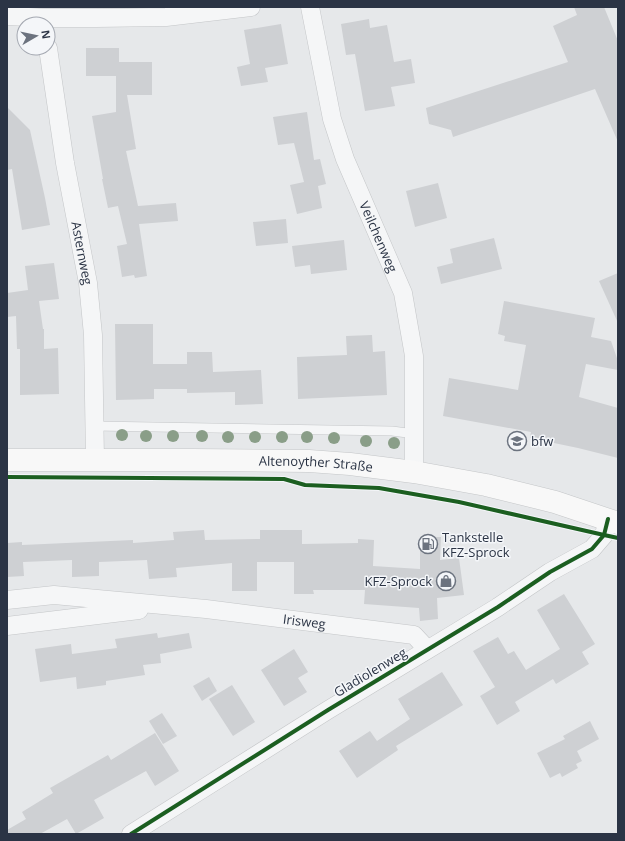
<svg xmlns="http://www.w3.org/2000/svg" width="625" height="841" viewBox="0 0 625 841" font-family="'Open Sans',sans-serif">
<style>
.building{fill:#ced0d3}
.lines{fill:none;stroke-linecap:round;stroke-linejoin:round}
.lane-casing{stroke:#c4c6c8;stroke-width:10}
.street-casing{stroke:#c4c6c8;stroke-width:19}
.secondary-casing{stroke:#c4c6c8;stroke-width:23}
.path{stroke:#c5c6ca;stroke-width:2.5;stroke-dasharray:3 3;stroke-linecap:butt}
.lane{stroke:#f5f6f7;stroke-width:9}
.street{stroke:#f5f6f7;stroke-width:18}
.secondary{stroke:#f8f8f8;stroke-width:22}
.cycleway-casing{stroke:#f4f6f9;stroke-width:6}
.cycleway{stroke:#1b5e20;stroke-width:4}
.tree{fill:#8a9e88}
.labels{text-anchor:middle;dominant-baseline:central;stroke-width:3;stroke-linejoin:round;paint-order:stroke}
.street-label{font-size:13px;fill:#2b3445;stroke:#f4f6f9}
.poi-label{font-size:13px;fill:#2b3445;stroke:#f4f6f9;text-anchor:start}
</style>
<rect width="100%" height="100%" fill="#e6e8ea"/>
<!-- building -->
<g class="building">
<polygon points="574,7 604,7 618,41 618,142 595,89 453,137 451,130 429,124 426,108 568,62 553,26 577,15"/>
<polygon points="369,19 370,28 387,25 394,62 411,59 415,83 391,87 395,106 365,111 355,54 346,55 341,24"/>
<polygon points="281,24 288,64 265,68 268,82 241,86 237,67 250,64 244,30"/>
<polygon points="86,48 119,48 119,62 152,62 152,95 127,95 136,149 126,151 138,206 176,203 178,221 139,224 147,276 135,278 134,275 122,277 117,246 127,244 118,206 108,208 102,179 103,179 92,116 116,112 116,76 86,76"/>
<polygon points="7,107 30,130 45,198 50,225 22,230 12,169 7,170"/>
<polygon points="307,112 314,160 320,159 326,184 318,186 322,208 297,214 290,185 304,182 294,143 278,145 273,117"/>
<polygon points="438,183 447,218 415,227 406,191"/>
<polygon points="286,219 288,243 256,246 253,222"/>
<polygon points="494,238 502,269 441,284 437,267 453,263 450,249"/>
<polygon points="344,240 347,270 311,274 310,265 295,267 292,246"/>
<polygon points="54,263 59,299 39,301 43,329 44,329 44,349 58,348 59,394 20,395 20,349 17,349 16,316 7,317 7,293 28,290 25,266"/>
<polygon points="618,273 618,323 599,281"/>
<polygon points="504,301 595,318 591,337 611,341 618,361 618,370 586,364 579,397 618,408 618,458 578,448 530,438 531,432 443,416 449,378 518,390 526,345 504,341 505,336 498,334"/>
<polygon points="115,324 153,324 153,364 187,364 187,352 212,352 213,372 261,370 263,404 235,405 235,392 187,393 187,389 154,389 154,399 116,400"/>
<polygon points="372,335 373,352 385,351 387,395 298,399 297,357 347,355 346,336"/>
<polygon points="204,530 205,540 260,539 260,530 302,530 302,544 358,543 358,539 374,540 373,566 420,569 420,537 441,537 440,560 459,558 464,595 437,598 438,619 420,621 419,608 364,604 365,590 313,590 314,594 294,594 294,562 257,562 257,591 232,591 232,563 176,568 177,577 149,579 147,560 99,562 99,576 72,577 72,560 23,562 24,576 7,577 7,543 22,542 22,545 133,540 133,543 174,540 173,532"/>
<polygon points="564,594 595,644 582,652 589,664 556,684 553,679 515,702 520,711 497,725 480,696 495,687 473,651 498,637 508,654 514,651 526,670 560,649 537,610"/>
<polygon points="157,633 158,638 189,633 192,648 160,654 161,663 143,665 145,675 106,681 106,685 77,689 76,677 40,682 35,649 71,644 72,654 117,648 115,639"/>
<polygon points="294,649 308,672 298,678 307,692 284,706 261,670"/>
<polygon points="442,672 463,705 396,746 398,750 357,778 339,751 370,731 377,741 410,719 398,699"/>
<polygon points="209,677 217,691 202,701 193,686"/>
<polygon points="232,685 255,722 233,736 209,699"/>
<polygon points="162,713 177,736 163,744 149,721"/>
<polygon points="590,721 599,739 577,751 582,761 576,764 578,768 562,777 560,773 550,778 537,753 565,739 563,736"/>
<polygon points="155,733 179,771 155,786 146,771 94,800 104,818 76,834 67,819 40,834 7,834 7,830 26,819 22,812 53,793 50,788 108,755 111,760"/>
</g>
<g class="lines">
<!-- lane casing -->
<g class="lane-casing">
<polyline id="lane" points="95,426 392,431 415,434"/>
</g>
<!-- street casing -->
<g class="street-casing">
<g id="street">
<path id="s1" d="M310 7 332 119 345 159 403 293 414 356V472"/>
<polyline points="7,16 49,18 96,18 166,17 251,7"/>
<path id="s2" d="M48 48 65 163 88 283 93 335 95 460"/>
<path id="s3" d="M7 600 54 595 206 609 414 635 427 649"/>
<polyline points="7,626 139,610"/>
<polyline points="131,834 328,710 498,607 550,572 592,549 604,535 608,519"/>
</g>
</g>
<!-- secondary casing -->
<g class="secondary-casing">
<g id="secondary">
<path id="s4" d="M7 460H191L309 461 350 464 414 472 486 485 555 502 618 523"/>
</g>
</g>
<!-- path -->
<polyline class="path" points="299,483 305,485 354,487"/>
<!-- lane -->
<use href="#lane" class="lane"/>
<!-- street -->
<use href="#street" class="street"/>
<!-- secondary -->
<use href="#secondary" class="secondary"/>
<!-- cycleway casing -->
<g class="cycleway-casing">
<g id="cycleway">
<polyline points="7,477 284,479 305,485 379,488 459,502 604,535 618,538"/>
<polyline points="131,834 328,710 498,607 550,572 592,549 604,535 608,519"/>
</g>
</g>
<!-- cycleway -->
<use href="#cycleway" class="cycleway"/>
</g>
<!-- trees -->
<g class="tree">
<circle cx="122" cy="435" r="6"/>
<circle cx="146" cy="436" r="6"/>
<circle cx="173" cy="436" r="6"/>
<circle cx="202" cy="436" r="6"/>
<circle cx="228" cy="437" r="6"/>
<circle cx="255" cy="437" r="6"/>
<circle cx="282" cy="437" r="6"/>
<circle cx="307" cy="437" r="6"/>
<circle cx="334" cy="438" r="6"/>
<circle cx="366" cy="441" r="6"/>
<circle cx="394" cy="443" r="6"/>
</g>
<!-- icons -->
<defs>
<g id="school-ring" transform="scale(1)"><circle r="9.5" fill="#f4f6f9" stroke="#6c737f" stroke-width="1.5"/><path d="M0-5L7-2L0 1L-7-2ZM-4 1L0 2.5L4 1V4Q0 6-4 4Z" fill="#6c737f"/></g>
<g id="fuel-ring" transform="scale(1)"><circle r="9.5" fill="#f4f6f9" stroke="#6c737f" stroke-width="1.5"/><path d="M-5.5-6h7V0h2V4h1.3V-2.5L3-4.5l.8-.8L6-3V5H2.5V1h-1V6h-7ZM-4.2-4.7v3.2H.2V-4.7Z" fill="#6c737f"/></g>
<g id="shop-ring" transform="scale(1)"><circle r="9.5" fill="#f4f6f9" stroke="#6c737f" stroke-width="1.5"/><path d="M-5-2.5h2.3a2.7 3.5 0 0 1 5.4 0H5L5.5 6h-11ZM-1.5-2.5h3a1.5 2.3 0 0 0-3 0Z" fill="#6c737f"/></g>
</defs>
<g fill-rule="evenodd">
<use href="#school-ring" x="517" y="441"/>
<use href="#fuel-ring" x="428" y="544"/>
<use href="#shop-ring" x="446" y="581"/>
</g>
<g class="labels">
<!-- street labels -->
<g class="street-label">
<text stroke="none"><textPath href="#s1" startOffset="241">Veilchenweg</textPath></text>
<text stroke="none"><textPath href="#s2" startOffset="208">Asternweg</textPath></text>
<text stroke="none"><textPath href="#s4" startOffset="309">Altenoyther Straße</textPath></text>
<text stroke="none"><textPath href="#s3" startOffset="299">Irisweg</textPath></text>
<text transform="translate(370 672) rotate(-31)">Gladiolenweg</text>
</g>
<!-- poi labels -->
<g class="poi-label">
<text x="531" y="441">bfw</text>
<text x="442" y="537">Tankstelle<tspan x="442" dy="15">KFZ-Sprock</tspan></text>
<text x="432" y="581" text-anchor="end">KFZ-Sprock</text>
</g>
</g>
<!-- border -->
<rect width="625" height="841" fill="none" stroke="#2b3445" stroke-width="16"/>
<!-- north arrow -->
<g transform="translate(36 36) rotate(81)"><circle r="19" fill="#f4f6f9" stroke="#a4a8b1"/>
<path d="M0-3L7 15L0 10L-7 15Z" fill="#6c737f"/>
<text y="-6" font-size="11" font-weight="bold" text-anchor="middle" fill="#2b3445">N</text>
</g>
</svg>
